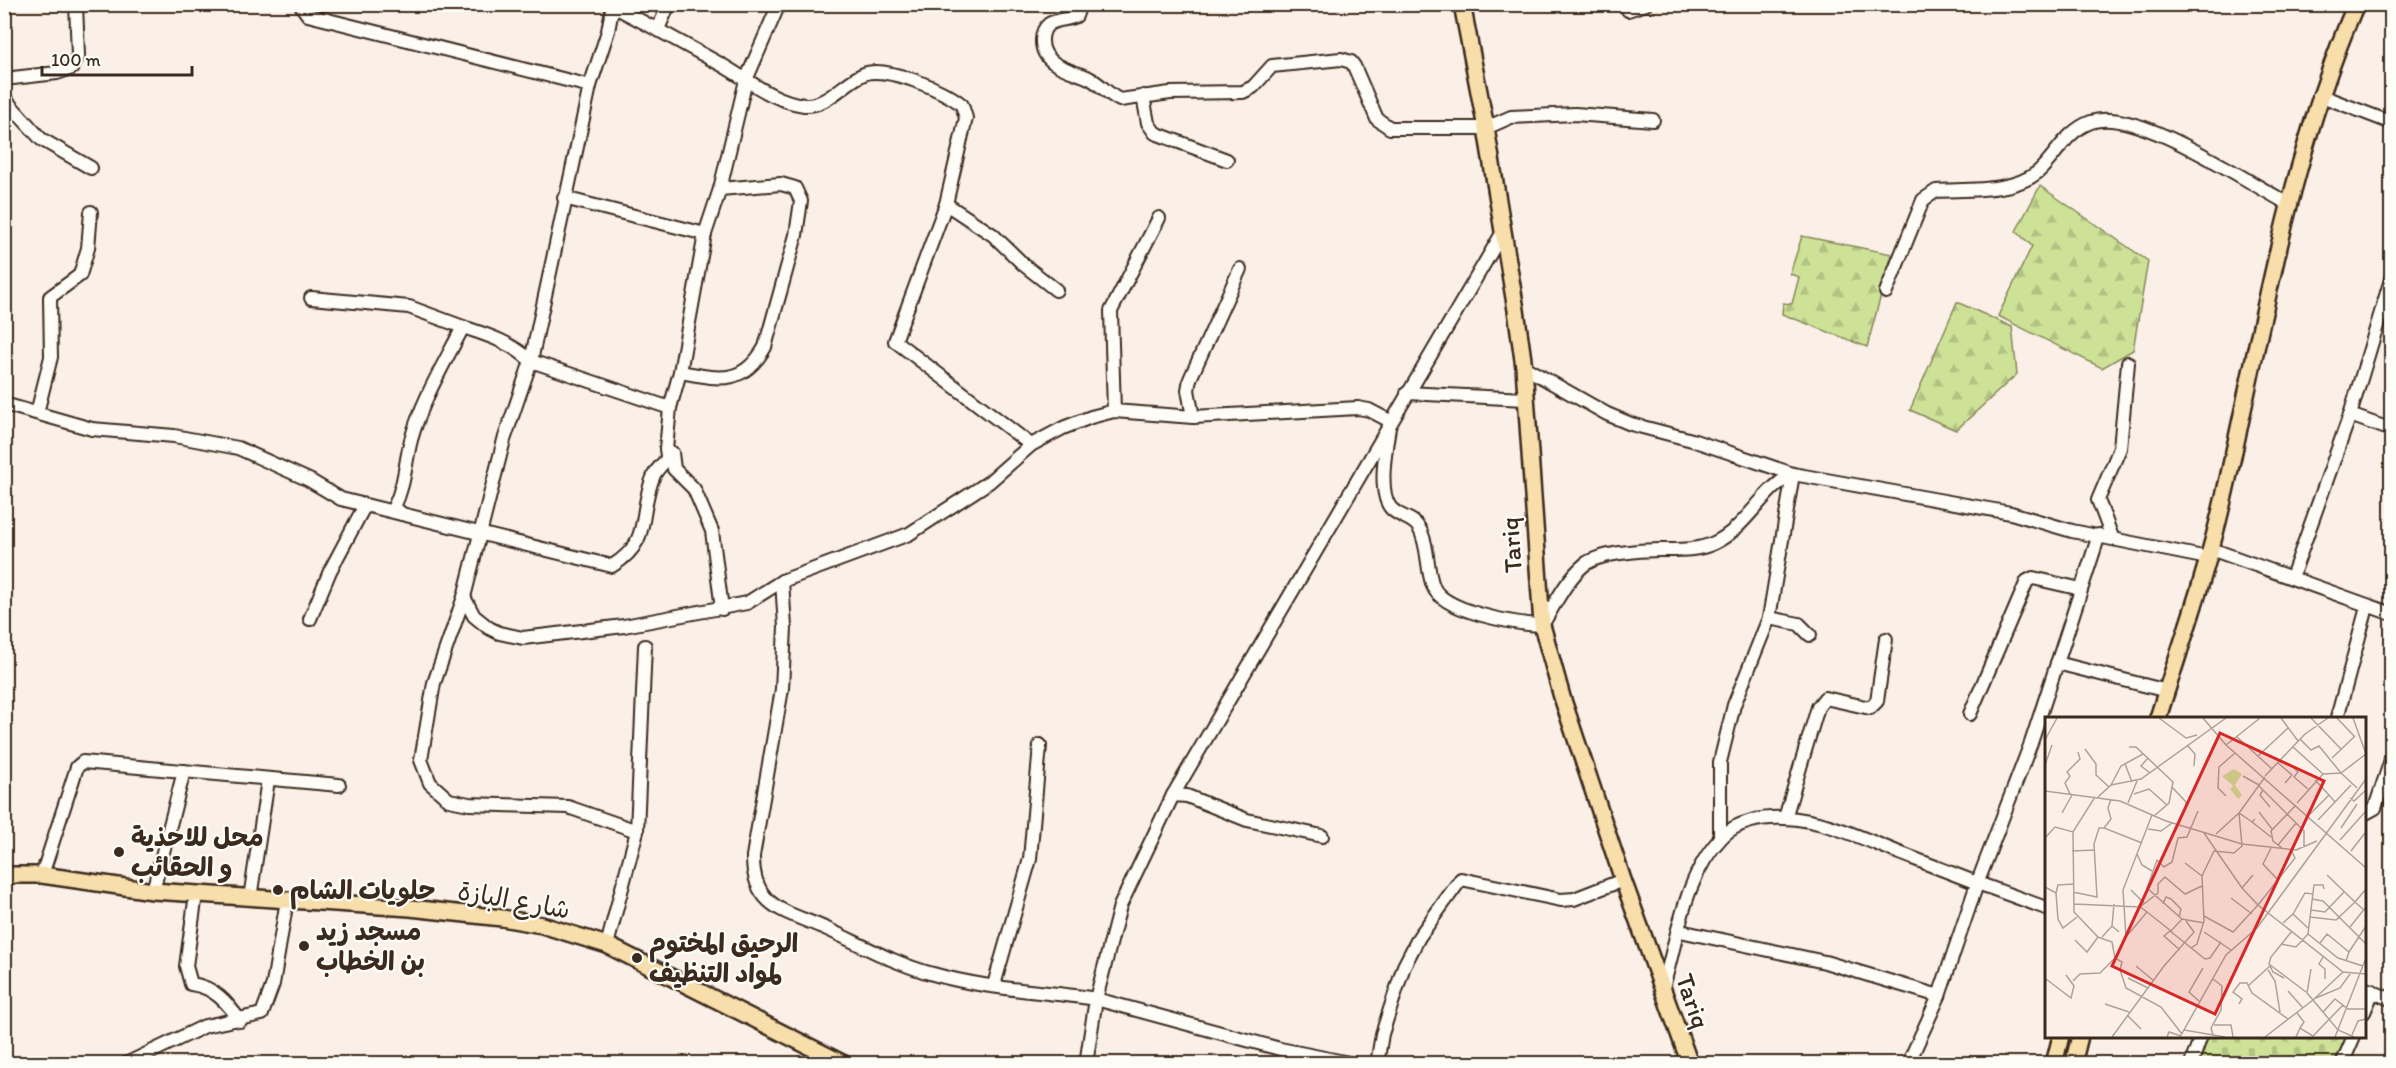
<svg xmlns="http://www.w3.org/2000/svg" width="2396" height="1068" viewBox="0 0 2396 1068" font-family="Itim,'Playpen Sans Arabic',sans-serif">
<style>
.forest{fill:url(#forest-firs);stroke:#84865a;stroke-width:1.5}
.cemetery{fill:url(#cemetery-stones);stroke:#84865a;stroke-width:1.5}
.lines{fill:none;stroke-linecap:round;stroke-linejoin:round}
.minor-casing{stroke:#3b2a1e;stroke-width:16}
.major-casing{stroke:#3b2a1e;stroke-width:20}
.minor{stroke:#fdfcf7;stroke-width:12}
.major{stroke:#f8deab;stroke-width:15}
.poi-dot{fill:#3b2a1e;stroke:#fdfcf7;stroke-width:2}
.labels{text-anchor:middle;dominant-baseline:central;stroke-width:4.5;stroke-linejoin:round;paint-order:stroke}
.street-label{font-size:26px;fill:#3b2a1e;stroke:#fdfcf7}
.poi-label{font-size:26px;font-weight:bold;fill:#3b2a1e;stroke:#fdfcf7;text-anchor:start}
.inset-road{fill:none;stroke:#aea197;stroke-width:1.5}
.view{fill:#d62828;fill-opacity:0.15;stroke:#d62828;stroke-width:3}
.inset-edge{fill:none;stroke:#3b2a1e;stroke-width:3}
</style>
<defs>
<pattern id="forest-firs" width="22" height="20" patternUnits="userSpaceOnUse" patternTransform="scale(1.5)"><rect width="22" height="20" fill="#cde297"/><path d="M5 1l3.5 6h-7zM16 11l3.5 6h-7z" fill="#b1c282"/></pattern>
<pattern id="cemetery-stones" width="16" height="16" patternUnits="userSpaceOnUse" patternTransform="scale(1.5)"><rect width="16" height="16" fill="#cde297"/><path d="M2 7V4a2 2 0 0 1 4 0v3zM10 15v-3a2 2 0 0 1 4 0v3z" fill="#b1c282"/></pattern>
</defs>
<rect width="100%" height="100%" fill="#fbf0e7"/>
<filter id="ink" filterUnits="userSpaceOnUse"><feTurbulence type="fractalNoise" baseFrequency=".0167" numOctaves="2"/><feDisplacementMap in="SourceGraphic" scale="12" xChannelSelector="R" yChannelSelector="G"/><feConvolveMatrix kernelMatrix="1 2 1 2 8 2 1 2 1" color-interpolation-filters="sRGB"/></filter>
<g filter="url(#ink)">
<!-- forest -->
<g class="forest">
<polygon points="2040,186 2148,261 2133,350 2102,368 1998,316 2032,246 2016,231"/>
<polygon points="1802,236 1892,254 1867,347 1782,314 1783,303 1792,304 1799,277 1790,274"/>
<polygon points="1957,302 2012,327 2017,374 1956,430 1910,410"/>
</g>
<!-- cemetery -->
<polygon class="cemetery" points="2208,1037 2208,1036 2346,1037 2334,1063 2198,1063"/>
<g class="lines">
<!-- minor casing -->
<g class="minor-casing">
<g id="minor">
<polyline points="300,4 308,15 590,86 608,31 613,4"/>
<path d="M1080 4 1076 16C1068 20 1057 19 1049 24 1044 28 1042 33 1042 40 1041 66 1072 70 1089 78 1101 84 1108 95 1120 100L1170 93 1243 92 1253 87 1272 66 1341 59 1351 62 1354 66 1377 119 1390 128H1486L1511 117 1575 114 1653 120"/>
<path d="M613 6C649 25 686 45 722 65 748 80 773 101 804 105 827 107 844 82 864 74 884 65 946 90 962 105L966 118 946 204 895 341 1031 445"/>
<polyline points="1628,10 1646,4"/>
<polyline points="658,29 669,4"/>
<polyline points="4,79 57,73 72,68 78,55 76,4"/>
<polyline points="590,86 531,361 670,408"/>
<polyline points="2319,95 2392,123"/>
<polyline points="1143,96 1148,123 1155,133 1227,160"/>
<polyline points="4,98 41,139 91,168"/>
<polyline points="564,198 705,234"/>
<polyline points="946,204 993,235 1024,265 1056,290"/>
<path d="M1886 292 1923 200 1936 191C1968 189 2012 193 2038 172 2056 156 2066 131 2091 122 2136 106 2245 181 2289 204"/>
<polyline points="311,298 409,307 463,327"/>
<polyline points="1524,367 1607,414 1631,424 1692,440 1793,474 1769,618"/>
<path d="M680 372C719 379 743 386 765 347L796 235 801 201 795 188 781 184 720 189"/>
<polyline points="1407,393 1525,399"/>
<path d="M4 404 92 429 174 436 238 448 309 480 341 499 612 566C654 540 637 513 654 475 658 467 667 460 672 453"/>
<polyline points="1114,411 1111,311 1159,218"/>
<polyline points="37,413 51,357 50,297 80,275 88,248 91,212"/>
<polyline points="2350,415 2392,430"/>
<polyline points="1193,417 1188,390 1190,379 1240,269"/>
<path d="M402 514 394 507C405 485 405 463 411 440 422 400 444 364 463 327 487 335 511 342 531 361L504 440 464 597 434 683 421 760 430 783 449 800 469 804 568 807 637 831"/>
<polyline points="2112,537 2098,500 2120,448 2128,363"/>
<polyline points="2211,549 2392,614"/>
<polyline points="2292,577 2350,415 2392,276"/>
<path d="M782 581 785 627 782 689 753 856C752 909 789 912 827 929 862 945 895 964 933 974 985 989 1042 991 1096 999L1086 1064"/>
<path d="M464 597 474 616 489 628 499 633 523 638 624 626 747 603 782 581 909 534 989 482 1031 445 1063 428 1091 417 1114 411 1193 417 1358 408 1369 410 1390 421C1387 442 1377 489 1390 507 1397 517 1413 517 1419 528 1429 545 1426 568 1433 586 1442 612 1517 624 1542 625 1554 606 1566 580 1584 565 1598 553 1641 550 1660 550 1678 550 1697 551 1714 543 1747 528 1761 490 1793 474L2011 513 2072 531 2208 558"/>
<polyline points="722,609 712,531 694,489 674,469 672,453 667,456 666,449 670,408 680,372 705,234 720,189 746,80 779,4"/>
<polyline points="310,619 330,571 365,505"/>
<polyline points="2057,663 2167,691"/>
<polyline points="1970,714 2027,581 2033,578 2081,589"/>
<polyline points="2337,718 2367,607"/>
<polyline points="1173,795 1504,230"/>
<polyline points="2364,814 2375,808 2392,757"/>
<polyline points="1785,818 1818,707 1825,698 1870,708 1877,701 1886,639"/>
<polyline points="1322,836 1247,820 1187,796 1173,795 1120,906 1096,999 1280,1049 1354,1064"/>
<polyline points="1720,838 1720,762 1734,705 1769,618 1799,624 1810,635"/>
<polyline points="42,875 77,767 83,762 339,785"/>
<polyline points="153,891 184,771"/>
<path d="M196 894 186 966 191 984C214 987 227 1002 240 1021"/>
<polyline points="250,898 268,780"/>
<polyline points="1680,931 1825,962 1939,996"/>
<polyline points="607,945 637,831 645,646"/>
<polyline points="994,985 1030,859 1040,745"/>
<path d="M1663 987C1678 937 1684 876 1722 837 1737 821 1763 817 1785 818 1824 819 1866 840 1902 854 1950 873 1998 891 2046 908"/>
<polyline points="2364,988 2392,1000"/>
<polyline points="2364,1012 2373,991"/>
<polyline points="126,1064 205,1026 262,1014 273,984 287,900"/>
<polyline points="1377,1064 1382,1034 1404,966 1419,937 1461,879 1561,900 1574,899 1623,880"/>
<polyline points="1908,1064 1939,996 1977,884 2031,743 2099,535"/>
<polyline points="2191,1064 2201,1036"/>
<polyline points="2342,1064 2354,1036"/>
</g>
</g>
<!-- major casing -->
<g class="major-casing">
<g id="major">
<polyline points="1462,4 1486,128 1516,310 1524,367 1542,625 1562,697 1623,880 1690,1064"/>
<path d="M2158 718C2180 647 2205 578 2222 505 2261 337 2287 164 2356 4"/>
<polyline points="4,875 42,875 153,891 410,908 502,918 542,925 607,945 844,1064"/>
<polyline points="2054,1064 2061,1036"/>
<polyline points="2073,1064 2080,1036"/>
</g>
</g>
<!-- minor -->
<use href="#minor" class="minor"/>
<!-- major -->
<use href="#major" class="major"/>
</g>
</g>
<!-- markers -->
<g class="poi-dot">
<circle cx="119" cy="852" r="6"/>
<circle cx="278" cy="890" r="6"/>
<circle cx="304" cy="946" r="6"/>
<circle cx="637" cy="958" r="6"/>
</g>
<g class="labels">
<!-- street labels -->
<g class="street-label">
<text transform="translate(1511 545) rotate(-94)">Tariq</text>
<text transform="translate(514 900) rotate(10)">شارع البازة</text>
<text transform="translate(1693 1001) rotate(71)">Tariq</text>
</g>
<!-- poi labels -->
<g class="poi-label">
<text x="131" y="837">محل للاحذية<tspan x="131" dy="30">و الحقائب</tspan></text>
<text x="290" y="890">حلويات الشام</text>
<text x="316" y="931">مسجد زيد<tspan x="316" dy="30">بن الخطاب</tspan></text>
<text x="649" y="943">الرحيق المختوم<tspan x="649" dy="30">لمواد التنظيف</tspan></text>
</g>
</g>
<!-- overview -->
<g transform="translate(2045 717)">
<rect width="321" height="321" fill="#fbf0e7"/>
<path d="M189 52 197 57 190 68 197 78 193 82 185 72 188 69 177 59Z" fill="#cde297"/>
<path class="inset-road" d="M114 1 141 21 152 18M158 1 181 28 321 151M236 1 253 24M266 1 296 32M292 1 310 20M308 1 321 37M191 19 227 52M255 22 266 33 274 29 296 56 321 37M0 23 12 1M142 28 150 37 149 49M181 28 215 1M84 30H91L128 65 124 86 109 99M248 30 278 57M40 32 51 47V58L64 70M213 39 243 11M103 41 96 49 105 56M287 41 309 20M233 46 247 58 240 66M80 47 87 65M0 48 7 28M246 48 253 55 249 60 263 72M198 59 214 68M220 59 260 17 283 1M270 63 284 78M66 68 76 49 98 37M214 69 259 114V131M127 70 141 85V91M218 73 215 78 225 90M0 74 75 84 121 104 197 127 251 133 272 124M25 77 20 66 25 59 22 55 35 42 33 35M89 77 104 72 122 88M181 79 173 71 174 50 190 36M53 80 66 68 96 62 181 1M305 81 309 84 321 73M66 82 63 91 66 102 59 111 97 126M83 86 92 64M252 86 278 57 296 56 312 71M153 94 142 120 133 121 127 145 119 150 112 143 102 171 137 202 159 206M214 95 227 112M17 96 27 78M265 97 284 78 290 85M210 102 207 105 226 120M273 103 306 68M296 111 312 87M103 112 116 114 127 106M159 116 197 171M171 117 194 96 207 105M0 121 10 110 28 115 50 80M295 123 321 94M233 128 251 106M226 131 218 147 233 163M237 131 228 124 226 114 251 88M27 134 49 133M306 134 320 116M92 137 97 148 107 154M140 146 157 159M208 158 197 171 213 188 250 141 246 133M0 170 11 176 13 202 18 211 32 200M86 173 99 186M28 175 52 180 49 127 54 111H59M11 176 13 168 28 167M186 181 207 197M267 182 278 184 321 227M29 187 95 190 102 195 81 220M118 187 121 180 126 182 136 192 134 200M95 190 113 176V167L120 160 140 177 157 169M266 193 280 195 299 175M319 193 310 185 321 172M102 195 126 214 137 202M248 197 263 211M159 199 188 215 213 188 298 255 321 257M265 200 291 203 310 185 282 158M238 206 248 197 260 176 268 177M67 209 69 187M305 210 321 190M247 214 226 240 224 247 261 275M159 215 186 233M263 217 293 241 318 249M57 220 67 209 74 215M81 220 78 173 107 98M30 223 42 235 53 220M275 226 282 217 304 235 301 244M236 227 251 230 263 217 269 168H278L279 172M146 231 152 227 159 204 157 159 169 134 189 136 197 129 194 96 220 60M135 233 119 219 125 214 160 242 165 241 176 225M304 235 321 209M278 240 274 247 280 252V262M70 241 77 245 75 253 81 271 116 290 137 317M91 249 109 264M223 253 230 264 235 295M298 255 268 283 293 313 309 320M83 261 103 271M1 262 26 281 29 269 21 258M168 262 177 269 176 293 166 311 168 318M28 264 35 257 55 256 70 241 67 225 53 220 29 195 28 115M204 268 225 249 228 255 239 261M243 274 258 291M271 281 295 271 305 257M154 284 144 275 158 251M60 287 84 295M194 287 197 282 188 275 195 266H202L207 276 243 302M278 295 290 282 303 292H321M252 296 259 305 255 311M82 298 96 312M169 308H186L188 320M139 313 180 320M307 318 313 304 321 302M67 320 119 249 149 215 141 204M122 320 124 315 136 319M135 320 181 238 212 211 321 62M220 320 268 283 262 276 266 252M251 320 255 311 268 319 298 288M290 320 321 241"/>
<path class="view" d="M175 16 279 64 170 297 67 249Z"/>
<rect width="321" height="321" class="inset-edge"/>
</g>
<!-- margin -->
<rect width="2396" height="1068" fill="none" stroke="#fdfcf7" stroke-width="24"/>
<rect x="12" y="12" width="2372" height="1044" fill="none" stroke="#3b2a1e" stroke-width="2" filter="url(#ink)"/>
<!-- scale -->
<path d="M42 66v9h150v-9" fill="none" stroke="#3b2a1e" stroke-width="3"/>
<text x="51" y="66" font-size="18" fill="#3b2a1e" stroke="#fdfcf7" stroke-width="4.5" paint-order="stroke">100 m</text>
</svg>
